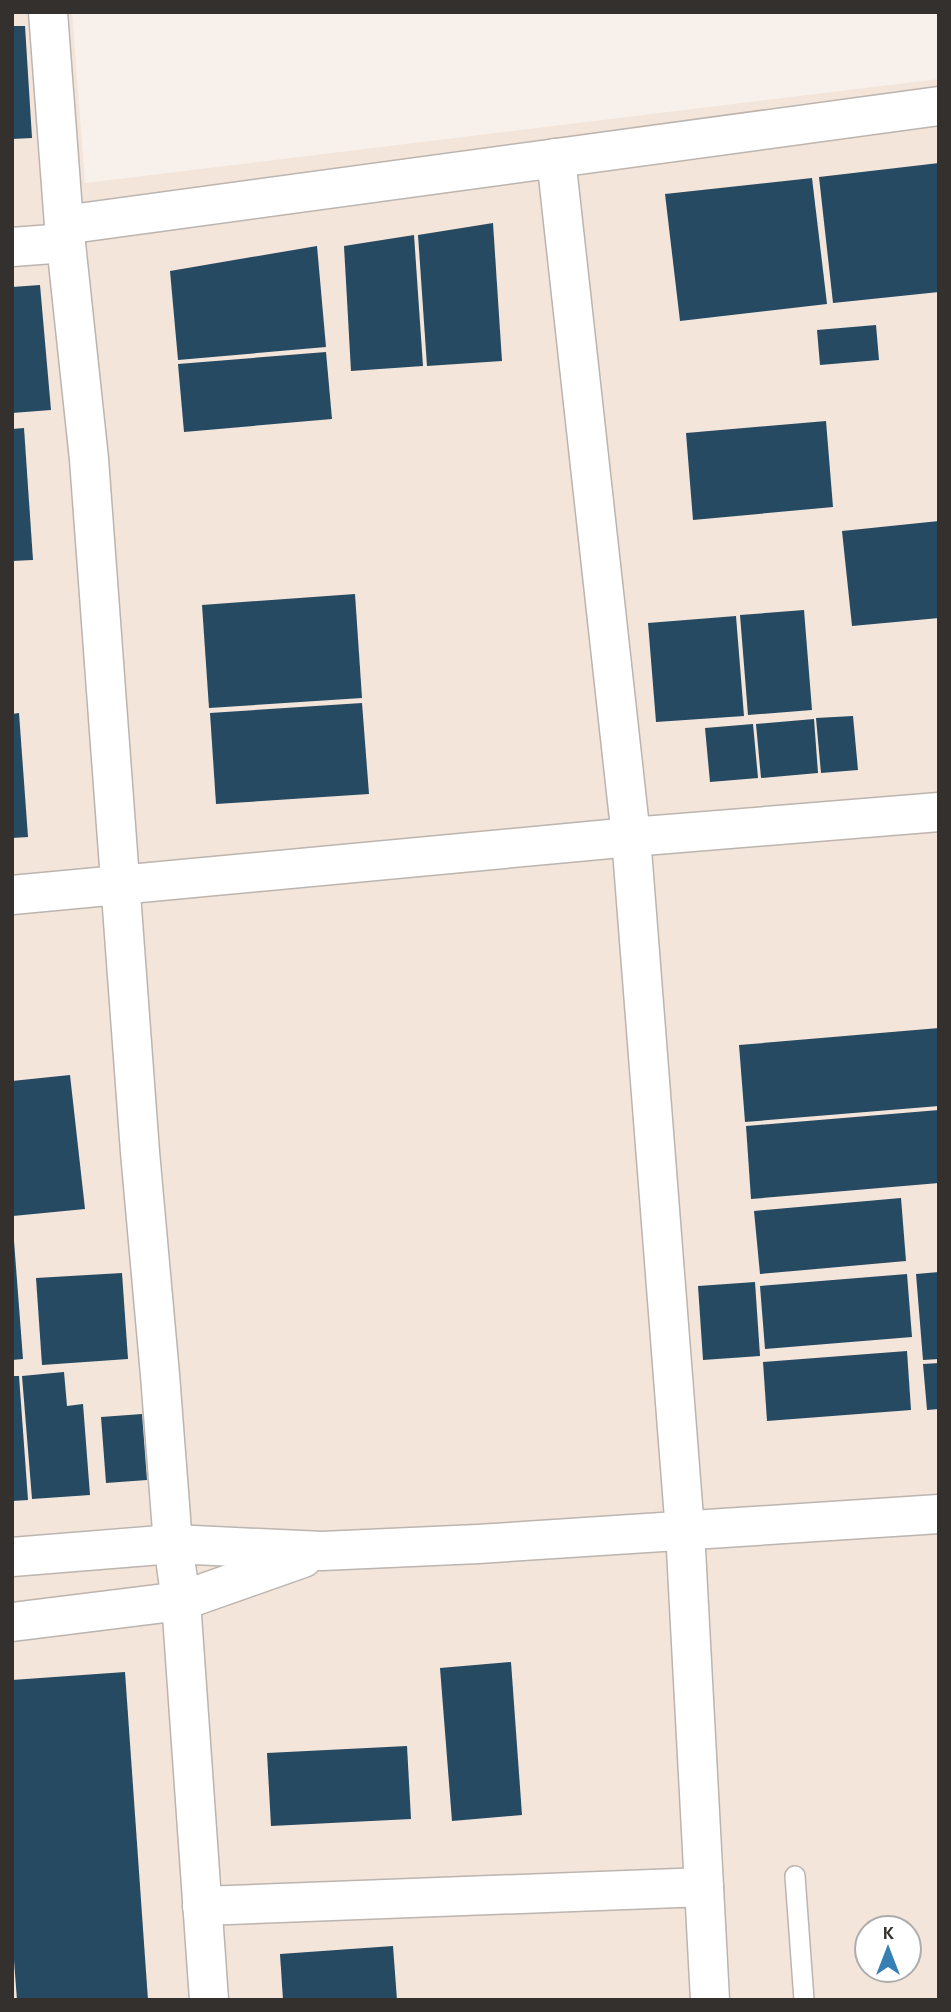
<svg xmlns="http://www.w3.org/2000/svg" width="951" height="2012" viewBox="0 0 951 2012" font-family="'Alegreya Sans',sans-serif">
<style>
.built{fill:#f3e5da;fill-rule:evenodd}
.building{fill:#274a63}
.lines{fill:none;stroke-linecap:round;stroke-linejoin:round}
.service-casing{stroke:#bcb4af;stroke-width:22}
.minor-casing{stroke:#bcb4af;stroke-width:41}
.tertiary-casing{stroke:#bcb4af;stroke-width:41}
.service{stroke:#fff;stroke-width:19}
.minor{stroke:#fff;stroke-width:38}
.tertiary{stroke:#fff;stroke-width:38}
</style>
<rect width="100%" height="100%" fill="#f8f1eb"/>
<!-- built -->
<path class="built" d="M12 12H72L85 183 939 79V2000H12ZM867 1928H909V1970H867Z"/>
<!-- building -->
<g class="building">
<polygon points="12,26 25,26 32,138 12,139"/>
<polygon points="939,163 939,292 833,303 819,177"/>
<polygon points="812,178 827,304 680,321 665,194"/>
<polygon points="493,223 502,361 427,366 418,235"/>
<polygon points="414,235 423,366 351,371 344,246"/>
<polygon points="317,246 326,347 178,360 170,271"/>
<polygon points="40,285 51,410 12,413 12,287"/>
<polygon points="876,325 879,360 820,365 817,330"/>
<polygon points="326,352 332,419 184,432 178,364"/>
<polygon points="826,421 833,507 693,520 686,433"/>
<polygon points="24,428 33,560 12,561 12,429"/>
<polygon points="939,521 939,618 852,626 842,531"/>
<polygon points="355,594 362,698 209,708 202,605"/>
<polygon points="804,610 812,710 748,715 740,615"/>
<polygon points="736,616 744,716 656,722 648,623"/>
<polygon points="362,703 369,794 216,804 210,713"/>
<polygon points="19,713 28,837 12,838 12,714"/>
<polygon points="853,716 858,770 821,773 816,718"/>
<polygon points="814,719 818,773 761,778 756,724"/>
<polygon points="753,724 758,778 710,782 705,728"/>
<polygon points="939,1028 939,1106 745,1122 739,1045"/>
<polygon points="70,1075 85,1209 13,1216 12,1081"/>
<polygon points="939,1110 939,1183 751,1199 746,1126"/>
<polygon points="901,1198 906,1261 760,1274 754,1211"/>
<polygon points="12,1241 14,1241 23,1359 12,1360"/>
<polygon points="939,1272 939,1359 923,1360 916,1274"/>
<polygon points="122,1273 128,1359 42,1365 36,1278"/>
<polygon points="907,1274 912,1337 765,1349 760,1286"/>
<polygon points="755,1282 760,1356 703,1360 698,1286"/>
<polygon points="907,1351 911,1410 767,1421 763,1362"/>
<polygon points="939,1363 939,1409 927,1410 923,1364"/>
<polygon points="64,1372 67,1406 83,1404 90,1495 32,1499 22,1376"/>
<polygon points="12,1376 19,1376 28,1500 12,1501"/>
<polygon points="142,1414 147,1480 106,1483 101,1417"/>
<polygon points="511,1662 522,1815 452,1821 440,1668"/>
<polygon points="125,1672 148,2000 17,2000 12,1934 12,1680"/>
<polygon points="407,1746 411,1819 271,1826 267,1753"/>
<polygon points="393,1946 397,2000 283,2000 280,1954"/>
</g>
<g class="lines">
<!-- service casing -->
<g class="service-casing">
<polyline id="service" points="795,1876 804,2000"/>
</g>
<!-- minor casing -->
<g class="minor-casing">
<g id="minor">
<polyline points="48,12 64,225 89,459 140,1152 160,1375 173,1544 181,1601 209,2000"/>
<polyline points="556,158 631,837 685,1531 704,1887"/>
<polyline points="64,225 939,106"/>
<polyline points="12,247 66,243"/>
<polyline points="12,895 631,837 939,812"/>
<polyline points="202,1906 704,1887 710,2000"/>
</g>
</g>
<!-- tertiary casing -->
<g class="tertiary-casing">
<g id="tertiary">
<polyline points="12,1557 173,1544 322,1551 478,1544 939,1514"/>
<polyline points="12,1622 181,1601 303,1558"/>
</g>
</g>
<!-- service -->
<use href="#service" class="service"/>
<!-- minor -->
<use href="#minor" class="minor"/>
<!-- tertiary -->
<use href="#tertiary" class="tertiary"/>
</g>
<!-- border -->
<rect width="951" height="2012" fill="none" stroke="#33302e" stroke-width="28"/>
<!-- north arrow -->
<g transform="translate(888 1949)"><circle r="33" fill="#ffffff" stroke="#adacab" stroke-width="2"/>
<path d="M0-5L12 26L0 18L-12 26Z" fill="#3680b4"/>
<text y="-10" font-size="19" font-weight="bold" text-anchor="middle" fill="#33302e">K</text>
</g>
</svg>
